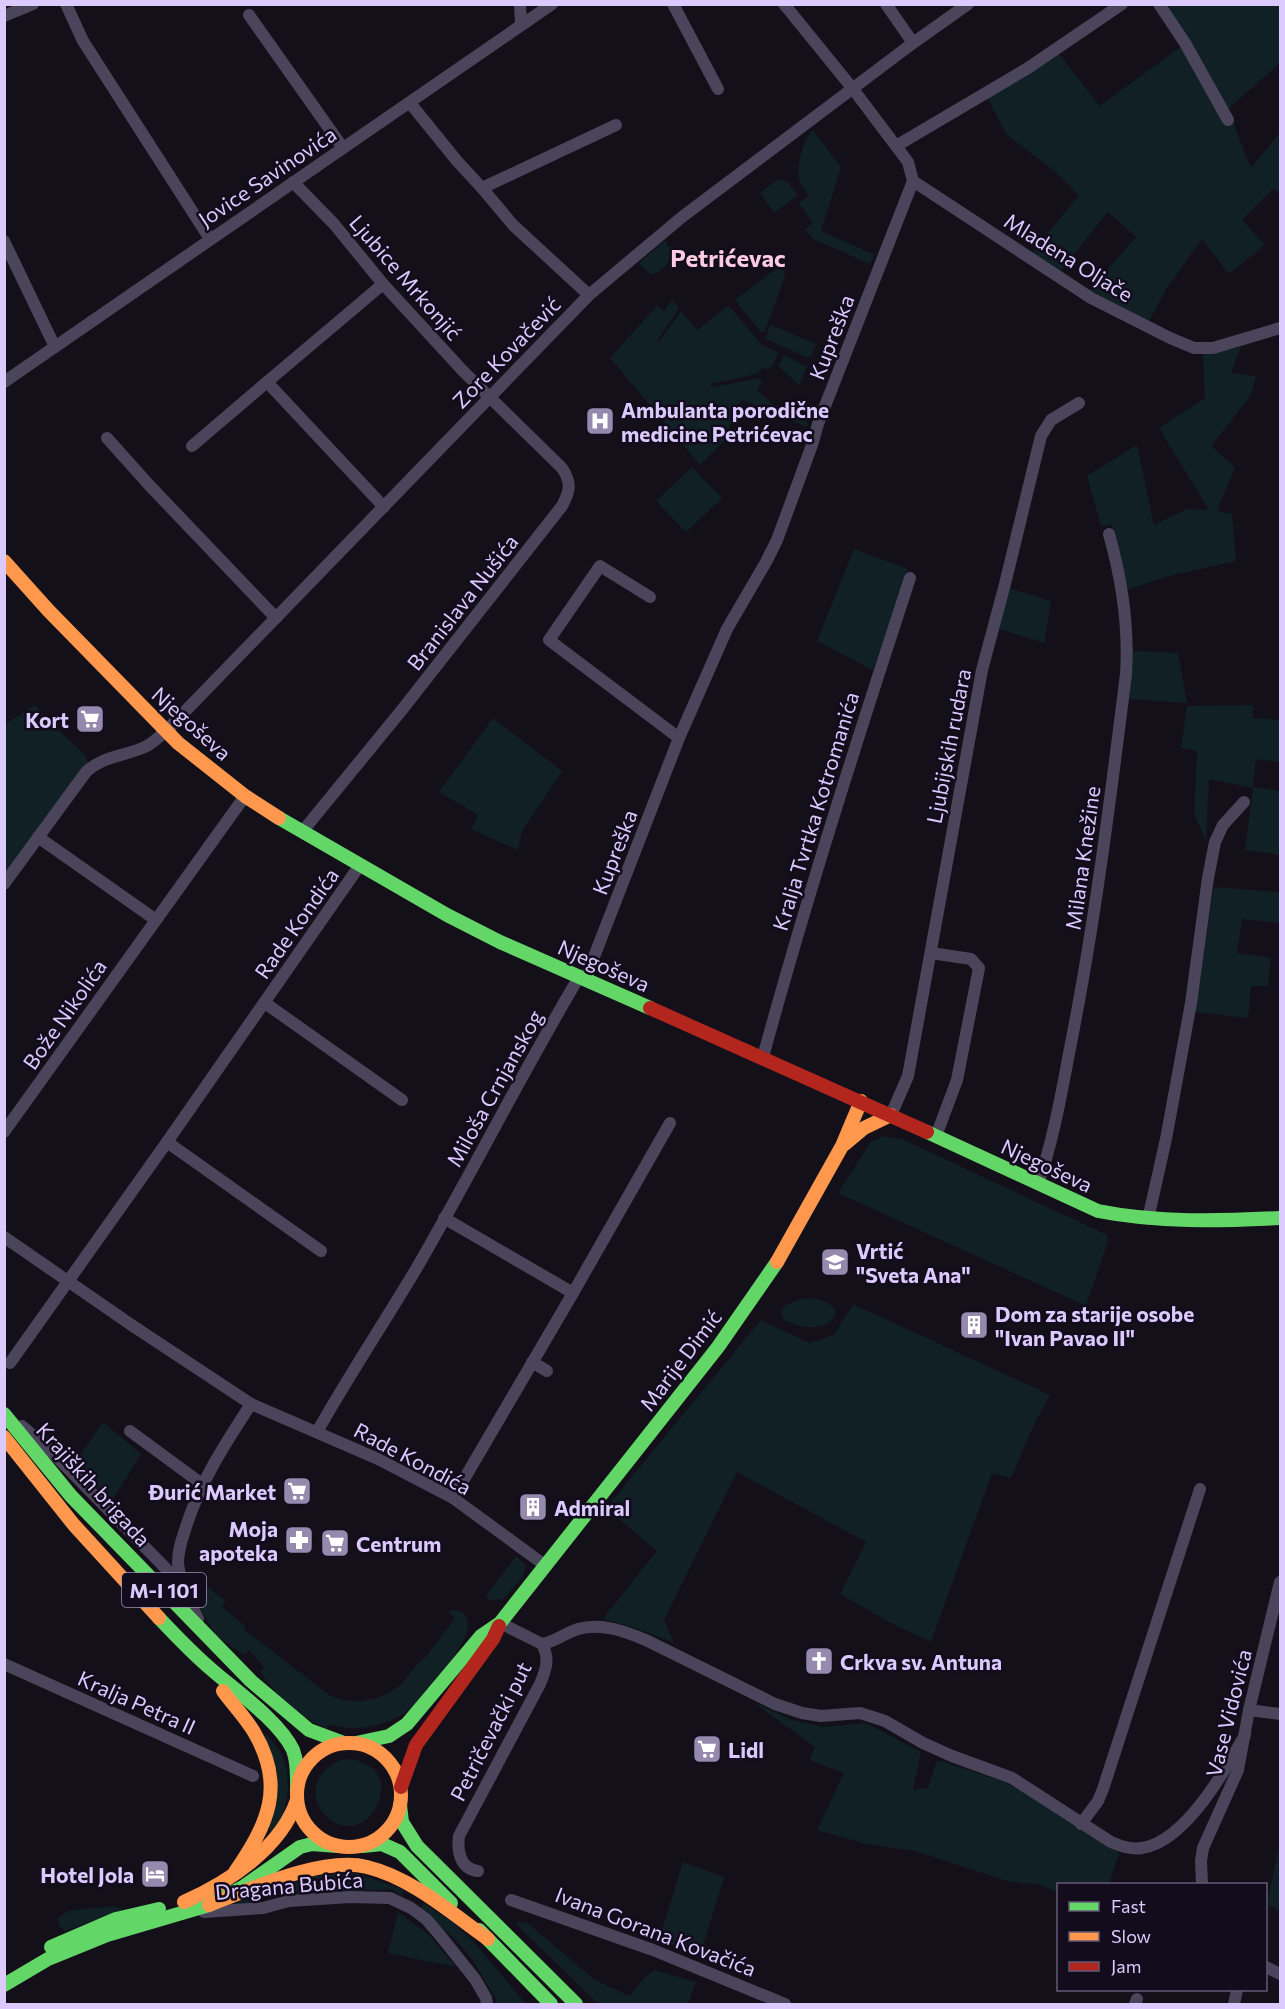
<svg xmlns="http://www.w3.org/2000/svg" width="1285" height="2009" viewBox="0 0 1285 2009" font-family="Commissioner,sans-serif">
<style>
.green{fill:#102025}
.lines{fill:none;stroke-linecap:round;stroke-linejoin:round}
.street{stroke:#4a455a;stroke-width:12}
.fast{stroke:#63d668;stroke-width:14}
.slow{stroke:#ff974d;stroke-width:14}
.jam{stroke:#b3261e;stroke-width:14}
.labels{text-anchor:middle;dominant-baseline:central;stroke-width:5;stroke-linejoin:round;paint-order:stroke}
.shield{fill:#130c1d;stroke:#a091ba;stroke-width:1.5}
.shield-label{font-size:20px;font-weight:bold;fill:#dccafe}
.street-label{font-size:21px;fill:#dccafe;stroke:#130c1d}
.poi-label{font-size:21px;font-weight:bold;fill:#dccafe;stroke:#130c1d;text-anchor:start}
.quarter-label{font-size:24px;font-weight:bold;fill:#fecce0;stroke:#130c1d}
</style>
<rect width="100%" height="100%" fill="#141019"/>
<!-- green -->
<g class="green">
<polygon points="1167,5 1280,5 1280,63 1227,110"/>
<polygon points="1183,45 1232,120 1251,168 1280,132 1280,194 1274,188 1242,220 1265,245 1229,274 1202,239 1167,288 1149,321 1089,291 1136,237 1108,212 1060,272 1032,253 1079,195 1057,173 1006,134 987,97 1058,53 1100,106"/>
<path d="M813 130 841 167 821 231 875 255 870 264 813 239 805 229 813 223 799 203 809 195C805 190 801 185 799 179 796 168 804 136 813 130Z"/>
<polygon points="782,180 788,182 798,195 774,213 760,193 775,181"/>
<path d="M666 240 667 246 673 247 674 251C668 261 663 275 650 274L639 263Z"/>
<polygon points="779,267 784,270 785,276 765,331 761,332 735,300"/>
<path d="M672 300 679 308 657 341 659 342 681 311 697 330 726 307H730L761 344 779 353 772 366 767 370 763 367 756 374 710 384 714 387 760 378 762 383 757 390 786 416 792 411C800 411 805 418 808 425L807 427 743 400 738 404 724 441 700 465 610 358 657 306 664 311Z"/>
<polygon points="771,325 816,344 811,357 806,357 766,339 769,327"/>
<polygon points="1241,347 1231,373 1256,376 1251,395 1211,446 1235,467 1217,511 1232,514 1236,561 1173,575 1125,590 1123,569 1112,525 1101,526 1087,476 1137,445 1154,525 1187,509 1209,510 1159,428 1205,398 1203,355"/>
<polygon points="784,355 807,367 799,385 778,366"/>
<polygon points="692,467 722,498 686,532 656,501"/>
<polygon points="854,549 908,569 873,670 817,641"/>
<polygon points="1009,588 1051,601 1044,643 999,629"/>
<polygon points="1133,651 1178,653 1187,703 1129,699"/>
<polygon points="35,705 56,728 84,754 89,763 5,874 5,724"/>
<polygon points="1253,705 1253,718 1280,720 1280,762 1256,759 1253,787 1280,791 1280,855 1245,850 1253,788 1209,779 1206,841 1194,814 1197,751 1181,748 1187,706"/>
<polygon points="493,718 562,771 522,831 518,850 471,829 478,815 439,792"/>
<polygon points="1214,887 1280,892 1280,923 1242,919 1237,953 1271,958 1268,986 1251,986 1248,1018 1195,1012"/>
<polygon points="883,1136 904,1140 1107,1235 1108,1241 1086,1306 838,1193 870,1143"/>
<path d="M812 1298C822 1300 831 1302 836 1312 830 1333 798 1329 783 1319L781 1311C789 1301 799 1299 812 1298Z"/>
<polygon points="853,1304 1050,1395 1033,1427 1011,1478 992,1473 931,1642 889,1622 840,1594 866,1542 737,1472 664,1620 674,1643 642,1630 603,1619 657,1551 606,1508 761,1320 809,1343 834,1335"/>
<polygon points="103,1422 141,1454 111,1502 74,1464"/>
<polygon points="516,1556 526,1566 523,1576 503,1599 490,1600 486,1596"/>
<path d="M194 1577 226 1601 221 1606 244 1625 245 1630 250 1634 329 1695C351 1706 381 1702 400 1685 409 1677 415 1663 426 1657L455 1618 449 1613 451 1610C456 1610 460 1610 464 1614 481 1631 438 1676 427 1688 420 1697 412 1709 402 1715 382 1727 352 1732 330 1724L326 1729 287 1707 260 1672 264 1667 249 1650 244 1655 216 1636 189 1589V1581Z"/>
<polygon points="753,1702 792,1720 824,1727 866,1723 921,1752 913,1790 928,1788 937,1760 996,1779 1021,1790 1119,1853 1109,1884 1058,1884 1058,1892 1037,1884 1010,1882 915,1851 866,1844 817,1830 844,1773 809,1760 815,1747"/>
<polygon points="265,1733 280,1751 287,1769 288,1790 283,1818 272,1835 268,1824"/>
<path d="M346 1759C416 1764 367 1858 325 1815 304 1793 320 1765 346 1759Z"/>
<polygon points="1280,1842 1280,1911 1267,1904"/>
<polygon points="683,1862 724,1877 700,1956 659,1940"/>
<polygon points="356,1873 405,1890 401,1895 393,1889 296,1894 295,1887 288,1885 257,1902 222,1908 310,1876"/>
<polygon points="424,1903 452,1922 474,1942 526,2004 497,2004 496,1999 472,1959 456,1940 420,1908"/>
<polygon points="114,1906 123,1910 65,1931 59,1926 58,1918 68,1911"/>
<polygon points="398,1912 428,1934 456,1967 388,1953"/>
<polygon points="526,1922 595,1980 630,1996 645,1977 654,1970 696,1982 688,2004 598,2004 515,1923"/>
</g>
<g class="lines">
<!-- street -->
<g class="street">
<polyline points="66,4 83,41 210,239"/>
<polyline points="520,4 521,24"/>
<polyline points="673,4 718,89"/>
<polyline points="886,4 913,43 968,4"/>
<polyline points="1159,4 1185,43 1228,120"/>
<polyline points="249,15 343,148"/>
<polyline points="4,16 33,4"/>
<polyline points="410,103 457,161 482,188 616,125"/>
<polyline points="896,146 1028,68 1122,4"/>
<polyline points="913,181 1091,298 1170,338 1194,348 1213,348 1280,328"/>
<path d="M293 182 334 224 383 284 463 371 562 468C572 483 570 491 562 506L401 711 302 832"/>
<polyline points="482,188 513,225 589,295"/>
<polyline points="4,241 55,347"/>
<polyline points="383,284 267,382 384,507"/>
<polyline points="4,382 552,4"/>
<polyline points="107,438 150,486 276,618"/>
<polyline points="192,446 267,382"/>
<polyline points="650,597 600,566 549,640 679,738"/>
<polyline points="38,837 156,920"/>
<path d="M4 884 86 772C104 755 127 756 147 746 154 742 160 736 166 731L589 295 682 217 913 43"/>
<polyline points="931,953 971,959 979,968 957,1080 936,1136"/>
<polyline points="585,980 679,738 727,629 766,562 777,540 812,445 818,424 913,181 908,162 853,89 784,4"/>
<polyline points="265,1003 402,1100"/>
<path d="M763 1057C807 896 858 737 910 578"/>
<polyline points="891,1115 908,1076 982,670 1005,584 1041,436 1051,420 1079,403"/>
<polyline points="4,1132 245,796"/>
<polyline points="167,1142 321,1251"/>
<path d="M1038 1184C1055 1136 1063 1083 1073 1033 1096 914 1111 794 1126 674 1129 627 1122 580 1109 534"/>
<polyline points="444,1218 573,1293"/>
<polyline points="1148,1219 1166,1139 1191,1003 1208,878 1215,842 1223,825 1244,802"/>
<polyline points="4,1237 133,1326 251,1404 378,1459 453,1498 546,1566"/>
<polyline points="532,1362 547,1371"/>
<polyline points="10,1363 167,1142 360,865"/>
<polyline points="22,1426 47,1447 183,1586"/>
<polyline points="130,1431 202,1484"/>
<path d="M317 1432C349 1375 386 1320 419 1264 474 1169 523 1071 579 977"/>
<polyline points="453,1498 573,1293 670,1123"/>
<path d="M198 1619C189 1601 180 1583 178 1563 178 1549 182 1539 186 1527 200 1482 225 1444 251 1404"/>
<path d="M542 1644C555 1642 565 1633 578 1629 601 1622 627 1632 648 1641L775 1704 802 1713 821 1716 860 1713 885 1721 923 1743 952 1756 1012 1778 1111 1842C1121 1846 1131 1850 1142 1848 1185 1842 1226 1769 1245 1735"/>
<polyline points="4,1664 253,1776"/>
<polyline points="1249,1710 1280,1714"/>
<polyline points="1081,1824 1098,1801 1103,1789 1200,1489"/>
<path d="M478 1871C460 1869 457 1851 459 1836L540 1684C546 1670 550 1659 542 1644L500 1623"/>
<polyline points="1202,1884 1201,1861 1203,1848 1238,1770 1249,1710 1280,1582"/>
<polyline points="511,1900 653,1950 785,2004"/>
<polyline points="204,1912 263,1908 289,1901 350,1897 390,1898 411,1908 426,1919 439,1934 475,1979 486,1998 487,2004"/>
<polyline points="1266,1967 1280,1974"/>
<polyline points="1135,2004 1137,1999"/>
<polyline points="1234,2004 1237,1990"/>
</g>
<!-- fast -->
<g class="fast">
<polyline points="279,818 447,915 500,942 650,1008"/>
<path d="M927 1132 1098 1211C1159 1223 1219 1221 1280 1218"/>
<polyline points="4,1414 71,1496 251,1681 309,1730 344,1743"/>
<path d="M159 1618C176 1636 193 1654 212 1670 236 1691 279 1721 293 1750 298 1763 297 1777 297 1791"/>
<polyline points="356,1743 389,1736 407,1724 481,1636 500,1623 718,1347 777,1262"/>
<polyline points="400,1805 402,1822 417,1846 576,2004"/>
<polyline points="363,1846 382,1844 400,1852 451,1903"/>
<polyline points="479,1930 551,2004"/>
<polyline points="51,1947 116,1919 159,1909"/>
<polyline points="4,1985 48,1959 107,1935 209,1905 243,1887 300,1847 312,1844 337,1846"/>
</g>
<!-- slow -->
<g class="slow">
<polyline points="4,561 48,610 178,743 245,796 279,818"/>
<polyline points="845,1144 864,1128 891,1115"/>
<polyline points="777,1262 842,1146 861,1101"/>
<polyline points="4,1437 74,1525 159,1618"/>
<path d="M223 1691C233 1705 245 1717 254 1732 286 1786 268 1824 235 1872"/>
<circle cx="349" cy="1795" r="52"/>
<path d="M184 1902C229 1882 281 1848 297 1800"/>
<path d="M209 1905C251 1889 323 1856 367 1867 412 1878 451 1913 488 1939"/>
</g>
<!-- jam -->
<g class="jam">
<polyline points="650,1008 927,1132"/>
<polyline points="401,1787 416,1745 493,1639 499,1626"/>
</g>
</g>
<!-- icons -->
<defs>
<g id="hospital-square" transform="scale(1.5)"><rect x="-9" y="-9" width="18" height="18" rx="4" fill="#9689ae" stroke="#130c1d"/><path d="M-5-5h3v3.5h4V-5h3V5h-3V1.5h-4V5h-3Z" fill="#fff"/></g>
<g id="supermarket-square" transform="scale(1.5)"><rect x="-9" y="-9" width="18" height="18" rx="4" fill="#9689ae" stroke="#130c1d"/><path d="M-6-5.5h2.5l.6 2H6L4.5 2H-2.5L-4.4-4H-6ZM-1.5 3.2a1.3 1.3 0 1 0 .1 0ZM3 3.2a1.3 1.3 0 1 0 .1 0Z" fill="#fff"/></g>
<g id="school-square" transform="scale(1.5)"><rect x="-9" y="-9" width="18" height="18" rx="4" fill="#9689ae" stroke="#130c1d"/><path d="M0-5L7-2L0 1L-7-2ZM-4 1L0 2.5L4 1V4Q0 6-4 4Z" fill="#fff"/></g>
<g id="building-square" transform="scale(1.5)"><rect x="-9" y="-9" width="18" height="18" rx="4" fill="#9689ae" stroke="#130c1d"/><path d="M-4-6H4V6H1V3H-1V6H-4ZM-2.5-4.3h1.7v1.8h-1.7ZM.8-4.3h1.7v1.8H.8ZM-2.5-1h1.7V.8h-1.7ZM.8-1h1.7V.8H.8Z" fill="#fff"/></g>
<g id="pharmacy-square" transform="scale(1.5)"><rect x="-9" y="-9" width="18" height="18" rx="4" fill="#9689ae" stroke="#130c1d"/><path d="M-2-6h4v4h4v4h-4v4h-4v-4h-4v-4h4Z" fill="#fff"/></g>
<g id="church-square" transform="scale(1.5)"><rect x="-9" y="-9" width="18" height="18" rx="4" fill="#9689ae" stroke="#130c1d"/><path d="M-1.2-6h2.4v3.5h3.3v2.4h-3.3V6h-2.4V-.1h-3.3v-2.4h3.3Z" fill="#fff"/></g>
<g id="hotel-square" transform="scale(1.5)"><rect x="-9" y="-9" width="18" height="18" rx="4" fill="#9689ae" stroke="#130c1d"/><path d="M-6-4.5h1.5V1H6V5H4.5V3h-9V5H-6ZM-4 0a1.8 1.8 0 1 1 3.6 0ZM.5 0V-2.5h3Q6-2.5 6 0Z" fill="#fff"/></g>
</defs>
<g fill-rule="evenodd">
<use href="#hospital-square" x="600" y="421"/>
<use href="#supermarket-square" x="90" y="719"/>
<use href="#school-square" x="835" y="1262"/>
<use href="#building-square" x="974" y="1325"/>
<use href="#supermarket-square" x="297" y="1491"/>
<use href="#building-square" x="533" y="1507"/>
<use href="#pharmacy-square" x="299" y="1540"/>
<use href="#supermarket-square" x="335" y="1543"/>
<use href="#church-square" x="819" y="1661"/>
<use href="#supermarket-square" x="707" y="1749"/>
<use href="#hotel-square" x="155" y="1874"/>
</g>
<g class="labels">
<!-- shield labels -->
<rect class="shield" x="122" y="1573" width="84" height="34" rx="4.5"/>
<g class="shield-label">
<text x="164" y="1590">M-I 101</text>
</g>
<!-- street labels -->
<g class="street-label">
<text transform="translate(267 176) rotate(-34)">Jovice Savinovića</text>
<text transform="translate(1069 257) rotate(32)">Mladena Oljače</text>
<text transform="translate(406 277) rotate(49)">Ljubice Mrkonjić</text>
<text transform="translate(831 337) rotate(-69)">Kupreška</text>
<text transform="translate(506 352) rotate(-46)">Zore Kovačević</text>
<text transform="translate(462 602) rotate(-52)">Branislava Nušića</text>
<text transform="translate(192 723) rotate(42)">Njegoševa</text>
<text transform="translate(948 746) rotate(-79)">Ljubijskih rudara</text>
<text transform="translate(815 811) rotate(-73)">Kralja Tvrtka Kotromanića</text>
<text transform="translate(614 852) rotate(-69)">Kupreška</text>
<text transform="translate(1082 858) rotate(-82)">Milana Knežine</text>
<text transform="translate(296 923) rotate(-55)">Rade Kondića</text>
<text transform="translate(604 965) rotate(24)">Njegoševa</text>
<text transform="translate(64 1014) rotate(-55)">Bože Nikolića</text>
<text transform="translate(494 1088) rotate(-61)">Miloša Crnjanskog</text>
<text transform="translate(1047 1165) rotate(25)">Njegoševa</text>
<text transform="translate(680 1360) rotate(-53)">Marije Dimić</text>
<text transform="translate(413 1458) rotate(28)">Rade Kondića</text>
<text transform="translate(94 1484) rotate(48)">Krajiških brigada</text>
<text transform="translate(137 1702) rotate(24)">Kralja Petra II</text>
<text transform="translate(1228 1713) rotate(-76)">Vase Vidovića</text>
<text transform="translate(490 1731) rotate(-63)">Petričevački put</text>
<text transform="translate(289 1885) rotate(-5)">Dragana Bubića</text>
<text transform="translate(656 1931) rotate(21)">Ivana Gorana Kovačića</text>
</g>
<!-- poi labels -->
<g class="poi-label">
<text x="621" y="409">Ambulanta porodične<tspan x="621" dy="24">medicine Petrićevac</tspan></text>
<text x="69" y="719" text-anchor="end">Kort</text>
<text x="856" y="1250">Vrtić<tspan x="856" dy="24">"Sveta Ana"</tspan></text>
<text x="995" y="1313">Dom za starije osobe<tspan x="995" dy="24">"Ivan Pavao II"</tspan></text>
<text x="276" y="1491" text-anchor="end">Đurić Market</text>
<text x="554" y="1507">Admiral</text>
<text x="278" y="1528" text-anchor="end">Moja<tspan x="278" dy="24">apoteka</tspan></text>
<text x="356" y="1543">Centrum</text>
<text x="840" y="1661">Crkva sv. Antuna</text>
<text x="728" y="1749">Lidl</text>
<text x="134" y="1874" text-anchor="end">Hotel Jola</text>
</g>
<!-- quarter labels -->
<g class="quarter-label">
<text x="728" y="257">Petrićevac</text>
</g>
</g>
<!-- border -->
<rect width="1285" height="2009" fill="none" stroke="#dccafe" stroke-width="12"/>
<!-- legend -->
<rect x="1057" y="1883" width="210" height="108" fill="#130c1d" stroke="#635877" stroke-width="1.5"/>
<rect x="1069" y="1902" width="30" height="9" fill="#63d668" stroke="#635877" stroke-width="1.5"/>
<text x="1111" y="1913" font-size="18" fill="#dccafe">Fast</text>
<rect x="1069" y="1932" width="30" height="9" fill="#ff974d" stroke="#635877" stroke-width="1.5"/>
<text x="1111" y="1943" font-size="18" fill="#dccafe">Slow</text>
<rect x="1069" y="1962" width="30" height="9" fill="#b3261e" stroke="#635877" stroke-width="1.5"/>
<text x="1111" y="1973" font-size="18" fill="#dccafe">Jam</text>
</svg>
